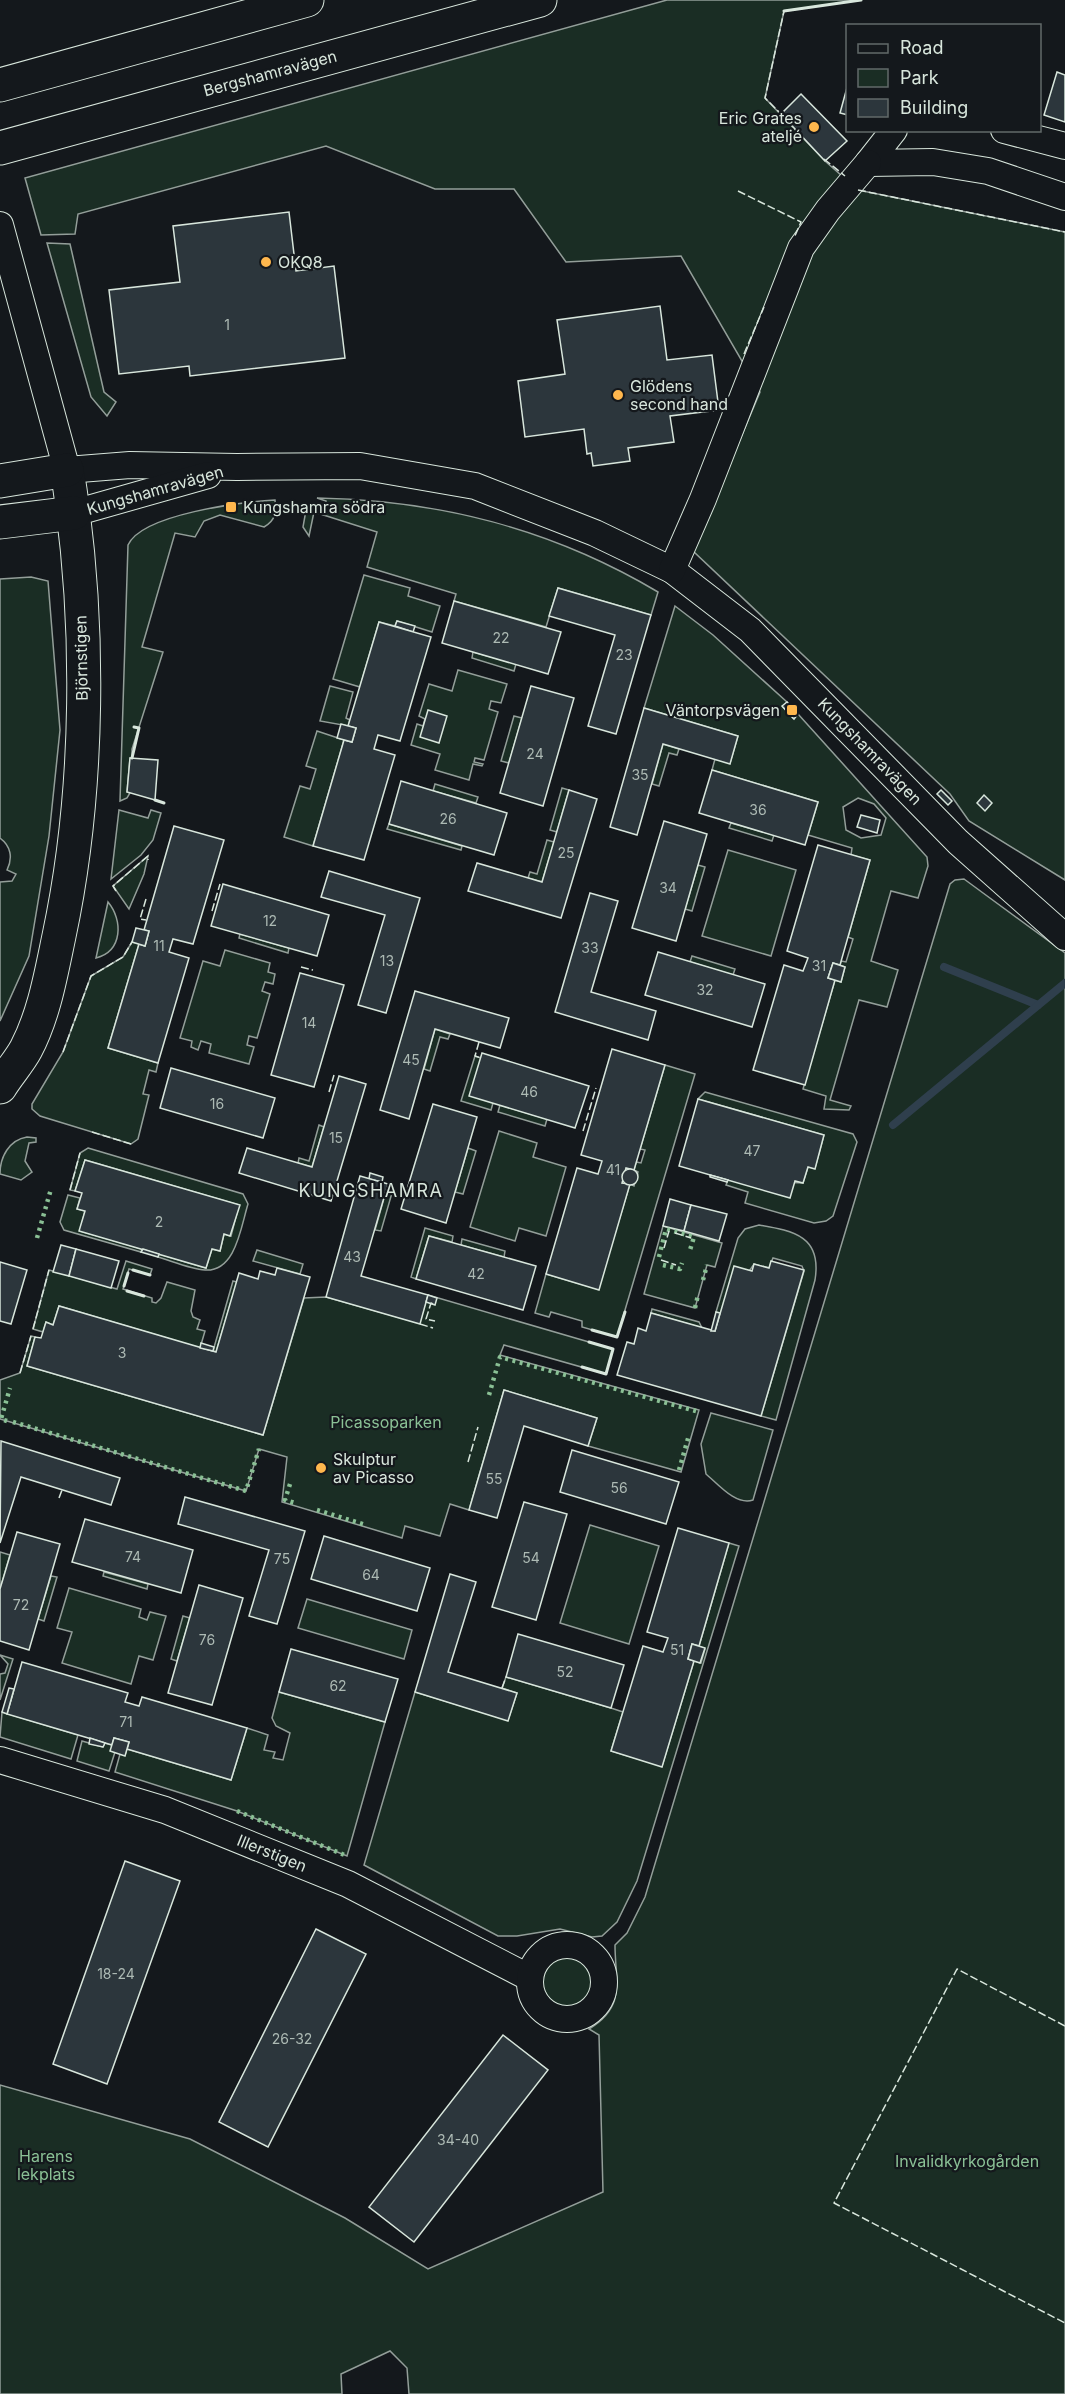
<svg xmlns="http://www.w3.org/2000/svg" width="1065" height="2394" viewBox="0 0 1065 2394" font-family="Inter,sans-serif">
<style>
.green{fill:#1a2d24;stroke:#939e99;stroke-width:1.5;fill-rule:evenodd}
.lines{fill:none;stroke-linecap:round;stroke-linejoin:round}
.stream{stroke:#2f3f4d;stroke-width:8}
.building{fill:#2c363c;stroke:#d8e6dc;stroke-width:1.5}
.street-casing{stroke:#d8e6dc;stroke-width:28}
.secondary-casing{stroke:#d8e6dc;stroke-width:35}
.highway-casing{stroke:#d8e6dc;stroke-width:35}
.street{stroke:#14181c;stroke-width:26}
.secondary{stroke:#14181c;stroke-width:33}
.highway{stroke:#14181c;stroke-width:33}
.hedge{stroke:#8ac095;stroke-width:4.5;stroke-dasharray:3 4.5;stroke-linecap:butt}
.fence{stroke:#d8e6dc;stroke-width:1.5;stroke-dasharray:8 3;stroke-linecap:butt}
.wall{stroke:#d8e6dc;stroke-width:3}
.poi-dot{fill:#ffb74d;stroke:#14181c;stroke-width:2}
.labels{text-anchor:middle;dominant-baseline:central;stroke-width:4.5;stroke-linejoin:round;paint-order:stroke}
.number-label{font-size:14px;fill:#adbab4}
.street-label{font-size:16px;fill:#d8e6dc;stroke:#14181c}
.poi-label{font-size:16px;fill:#d8e6dc;stroke:#14181c;text-anchor:start}
.park-label{font-size:16px;fill:#8ac095;stroke:#14181c}
.neighbourhood-label{font-size:18px;letter-spacing:1.5px;fill:#d8e6dc;stroke:#14181c}
</style>
<rect width="100%" height="100%" fill="#14181c"/>
<!-- green -->
<g class="green">
<polygon points="667,0 861,0 784,11 765,98 825,161 858,190 1065,232 1065,880 969,821 950,794 693,551 760,392 681,256 566,262 514,189 435,189 326,146 78,214 75,234 41,235 25,178"/>
<polygon points="47,243 70,244 104,392 116,402 107,416 91,397"/>
<path d="M317 498C440 500 552 529 658 592L651 615 558 588 546 627 454 601 456 594 367 567 377 532 314 512 309 536 303 527 306 510H311L314 505 325 507 326 501Z"/>
<path d="M275 500C276 513 276 520 264 527L220 515 204 521 195 537 175 533 142 647 163 652 132 749V758H130L127 792 130 793 127 798 120 801 128 545C142 514 242 502 275 500Z"/>
<polygon points="364,575 410,588 408,596 440,606 432,632 397,621 395,626 379,622 360,687 333,679"/>
<path d="M31 577 48 581 60 730 49 836 29 956 0 1021V882L12 881 16 874 7 870C13 858 11 846 0 838V579Z"/>
<path d="M675 606 713 635 787 702 783 707 793 718 798 714 927 857 928 866 918 898 891 891 871 961 898 970 887 1007 859 1000 830 1100 851 1106 849 1110 824 1109 826 1096 803 1089 835 980 841 982 845 967 840 965 841 961 846 962 853 939 848 937 870 860 851 855 852 848 808 835 818 802 712 770 715 759 730 763 738 736 644 708ZM858 798 874 804 886 818 881 835 861 838 846 830 843 807Z"/>
<polygon points="473,652 516,664 514,671 472,658"/>
<polygon points="458,670 507,684 501,703 491,701 489,709 498,712 484,760 475,758 474,762 483,764 482,766 473,764 469,780 435,770 440,754 411,745 417,724 423,726 425,719 419,716 429,684 452,691"/>
<polygon points="330,686 353,692 346,718 350,720 348,726 320,721"/>
<polygon points="514,716 522,718 509,763 501,761"/>
<polygon points="317,731 344,740 313,846 284,837 300,786 310,789 316,769 306,766"/>
<polygon points="663,744 679,749 677,755 669,753 659,786 652,784"/>
<polygon points="435,784 478,797 476,803 433,791"/>
<polygon points="562,788 569,790 557,832 550,830"/>
<polygon points="119,810 148,818 151,810 161,813 153,840 141,855 111,879"/>
<polygon points="731,823 774,835 772,841 729,828"/>
<polygon points="389,824 462,846 461,850 387,829"/>
<polygon points="547,840 554,842 542,882 528,878 530,872 537,874"/>
<polygon points="728,850 796,870 771,956 702,936"/>
<polygon points="148,856 144,874 129,909 113,886"/>
<polygon points="698,865 705,867 692,911 685,909"/>
<path d="M964 879 1065 953V2394H409L407 2368 390 2351 341 2374 342 2394H0V2085L190 2139 345 2218 428 2269 603 2192 599 2035 589 2029C627 2006 615 1981 615 1945L627 1933 645 1897 950 884 955 880Z"/>
<path d="M108 902C123 920 123 951 96 958Z"/>
<polygon points="240,934 289,948 288,953 239,938"/>
<polygon points="132,942 139,944 108,1048 158,1063 156,1072 149,1070 143,1094 149,1095 138,1139 131,1144 40,1116 32,1109 32,1104 63,1052 91,976 123,957"/>
<polygon points="225,950 270,963 268,972 275,974 273,984 265,982 262,991 270,994 257,1038 249,1036 247,1045 254,1047 249,1064 209,1053 211,1044 201,1041 198,1050 191,1047 192,1041 180,1038 203,961 220,966"/>
<polygon points="692,956 735,969 733,975 690,962"/>
<polygon points="435,1029 450,1034 448,1039 440,1037 430,1071 424,1069"/>
<polygon points="475,1056 481,1058 493,1103 491,1110 461,1101"/>
<polygon points="665,1065 695,1074 617,1337 582,1327 582,1321 551,1312 549,1317 535,1313 546,1274 598,1289 630,1184 634,1186 638,1172 634,1170 636,1162 641,1163 645,1150 640,1149"/>
<polygon points="705,1092 853,1134 857,1142 833,1216 826,1221 814,1223 745,1203 748,1192 726,1185 728,1180 803,1183 808,1167 815,1168 824,1135 698,1099"/>
<polygon points="500,1105 547,1119 545,1126 498,1112"/>
<polygon points="319,1125 324,1127 312,1167 298,1163 299,1158 309,1161"/>
<polygon points="499,1131 537,1143 533,1157 566,1167 546,1236 519,1228 515,1241 470,1227"/>
<path d="M27 1137 36 1138V1142L29 1143 25 1161 32 1172 21 1180 0 1174C0 1157 9 1140 27 1137Z"/>
<path d="M88 1148 243 1194 248 1204C241 1226 236 1272 205 1270 190 1269 172 1261 158 1257L159 1254 206 1268 212 1249 220 1251 224 1234 231 1236 239 1205 85 1160 75 1191 70 1190 80 1153Z"/>
<polygon points="468,1148 476,1151 463,1194 455,1192"/>
<polygon points="388,1184 394,1186 381,1231 375,1230"/>
<polygon points="68,1195 80,1198 77,1209 85,1211 80,1231 142,1249 141,1252 64,1230 60,1222"/>
<path d="M759 1225C795 1231 822 1237 815 1280L776 1420 761 1416 804 1271 802 1266 773 1258 769 1268 754 1264 720 1313 716 1312 738 1238 745 1229Z"/>
<polygon points="663,1226 722,1243 715,1267 707,1265 695,1308 644,1294"/>
<polygon points="425,1228 453,1236 452,1242 429,1236 416,1279 411,1277"/>
<polygon points="462,1239 505,1251 504,1257 461,1245"/>
<polygon points="257,1250 303,1264 300,1274 253,1261"/>
<polygon points="126,1261 152,1269 150,1275 129,1269 123,1289 152,1298 152,1302 156,1303 161,1298 167,1282 195,1290 191,1311 193,1317 200,1320 197,1329 205,1331 200,1348 59,1306 53,1325 46,1322 43,1332 33,1329 49,1270 117,1289"/>
<polygon points="233,1281 237,1282 216,1352 213,1351"/>
<polygon points="428,1295 613,1349 606,1374 504,1345 500,1355 699,1410 681,1472 588,1446 597,1418 504,1390 469,1510 450,1504 440,1536 405,1526 402,1538 282,1502 287,1457 259,1449 246,1491 0,1419 0,1380 20,1373 31,1336 35,1337 27,1366 263,1435 304,1298 326,1297 419,1323"/>
<polygon points="652,1309 699,1322 702,1328 651,1313"/>
<path d="M711 1413 773 1430 753 1500C736 1506 718 1484 706 1474L701 1444Z"/>
<polygon points="590,1525 659,1546 629,1644 560,1623"/>
<polygon points="729,1543 739,1546 637,1881 617,1922 602,1936 592,1937 560,1929 517,1936 498,1936 364,1865 415,1692 508,1720 517,1693 502,1688 506,1677 611,1708 623,1712 611,1751 662,1766 694,1661 701,1663 705,1649 699,1646"/>
<polygon points="0,1552 10,1555 0,1589"/>
<polygon points="104,1572 148,1584 147,1589 103,1576"/>
<polygon points="51,1576 57,1577 44,1621 38,1619"/>
<polygon points="69,1588 141,1609 139,1617 147,1620 150,1612 166,1616 153,1660 139,1656 131,1684 62,1663 72,1632 57,1628"/>
<polygon points="307,1599 412,1630 404,1659 298,1628"/>
<polygon points="183,1616 190,1618 177,1661 171,1659"/>
<polygon points="0,1655 13,1659 0,1700 0,1674 5,1673 8,1664"/>
<polygon points="279,1692 385,1722 347,1856 237,1811 115,1772 120,1754 125,1755 127,1749 231,1780 247,1728 268,1735 264,1750 275,1752 273,1758 283,1760 290,1733 276,1726 272,1718"/>
<polygon points="2,1712 78,1735 71,1759 0,1737"/>
<polygon points="82,1741 103,1747 105,1743 112,1745 115,1752 109,1771 77,1761"/>
<circle cx="568" cy="1982" r="25"/>
</g>
<g class="lines">
<!-- stream -->
<g class="stream">
<polyline points="944,967 1038,1005"/>
<polyline points="893,1125 1065,983"/>
</g>
</g>
<!-- building -->
<g class="building">
<polygon points="1057,72 1065,75 1065,122 1044,115"/>
<polygon points="848,84 848,115 840,113"/>
<polygon points="801,94 847,141 825,161 781,114"/>
<polygon points="289,212 296,271 334,266 345,358 190,376 189,366 119,374 109,290 180,282 173,226"/>
<polygon points="660,306 667,360 712,355 719,410 670,416 674,442 628,448 630,461 593,466 591,453 587,454 584,429 525,437 518,381 565,374 557,320"/>
<polygon points="558,588 651,615 616,734 588,726 615,635 549,616"/>
<polygon points="454,601 561,632 548,674 442,643"/>
<polygon points="397,621 415,626 413,632 395,626"/>
<polygon points="379,622 431,637 400,741 378,735 374,749 395,755 364,860 313,846 344,740 352,742 356,728 348,726"/>
<polygon points="531,686 574,698 543,806 500,793"/>
<polygon points="787,702 798,714 794,719 782,706"/>
<polygon points="644,708 738,736 730,764 663,744 637,835 610,827"/>
<polygon points="428,710 447,716 439,743 420,737"/>
<polygon points="341,724 356,728 352,742 337,738"/>
<polygon points="130,758 158,760 155,800 127,792"/>
<polygon points="712,770 818,802 805,845 699,813"/>
<polygon points="401,781 507,813 494,855 389,824"/>
<polygon points="569,790 597,799 561,918 468,891 477,863 542,882"/>
<polygon points="941,790 952,801 948,805 937,794"/>
<polygon points="984,795 992,803 985,811 977,803"/>
<polygon points="861,815 880,820 877,833 857,827"/>
<polygon points="664,821 707,834 676,941 632,928"/>
<polygon points="174,826 224,840 193,944 173,939 169,952 189,958 158,1063 108,1048 139,944 145,946 149,931 144,930"/>
<polygon points="818,845 870,860 840,965 833,963 828,978 835,980 805,1085 753,1070 784,965 803,971 808,958 787,951"/>
<polygon points="329,871 420,898 386,1013 358,1005 385,915 321,897"/>
<polygon points="223,884 329,915 317,956 211,926"/>
<polygon points="590,893 618,901 591,992 656,1011 648,1040 555,1012"/>
<polygon points="136,928 149,931 145,946 132,942"/>
<polygon points="658,952 765,984 752,1027 645,995"/>
<polygon points="833,963 845,967 841,982 828,978"/>
<polygon points="300,973 344,985 314,1087 271,1075"/>
<polygon points="415,991 509,1018 500,1048 435,1029 409,1119 380,1110"/>
<polygon points="612,1049 665,1065 634,1170 626,1168 622,1183 630,1184 599,1290 546,1274 577,1168 598,1174 602,1161 581,1155"/>
<polygon points="482,1053 589,1086 575,1128 469,1096"/>
<polygon points="171,1068 275,1098 263,1138 160,1108"/>
<polygon points="339,1076 366,1084 331,1201 239,1173 247,1148 312,1167"/>
<polygon points="698,1099 824,1135 815,1169 808,1167 803,1183 795,1181 790,1198 679,1166"/>
<polygon points="433,1104 477,1117 446,1223 401,1209"/>
<polygon points="85,1160 240,1205 230,1236 224,1234 220,1251 212,1249 206,1268 79,1231 85,1211 77,1209 82,1193 75,1191"/>
<circle cx="630" cy="1177" r="8"/>
<polygon points="370,1173 383,1177 382,1182 369,1179"/>
<polygon points="710,1175 728,1180 727,1182 710,1177"/>
<polygon points="360,1176 388,1184 361,1276 428,1295 420,1324 326,1297"/>
<polygon points="670,1199 691,1205 684,1231 663,1226"/>
<polygon points="691,1205 727,1214 719,1241 684,1231"/>
<polygon points="429,1236 536,1266 523,1310 416,1279"/>
<polygon points="61,1245 76,1249 69,1276 53,1272"/>
<polygon points="76,1249 119,1261 111,1288 69,1276"/>
<polygon points="143,1249 159,1254 158,1257 141,1252"/>
<polygon points="771,1261 804,1270 761,1416 617,1375 627,1342 634,1344 638,1328 646,1331 651,1313 715,1331 734,1266 752,1271 754,1264 769,1268"/>
<polygon points="0,1262 27,1270 11,1324 0,1321"/>
<polygon points="277,1268 310,1277 263,1435 27,1366 35,1337 41,1338 46,1322 53,1325 59,1306 216,1352 239,1273 258,1279 260,1271 275,1275"/>
<polygon points="428,1295 437,1298 435,1305 426,1302"/>
<polygon points="716,1312 720,1313 715,1331 711,1331"/>
<polygon points="201,1343 214,1347 213,1351 200,1348"/>
<polygon points="504,1390 597,1418 588,1446 524,1426 497,1518 469,1510"/>
<polygon points="1,1441 120,1478 111,1505 21,1477 0,1543"/>
<polygon points="572,1450 679,1482 666,1524 560,1492"/>
<polygon points="185,1497 305,1531 277,1624 249,1616 269,1550 178,1524"/>
<polygon points="524,1502 567,1514 536,1620 492,1607"/>
<polygon points="85,1519 193,1550 181,1593 72,1562"/>
<polygon points="678,1528 729,1543 699,1646 692,1644 688,1659 694,1661 662,1767 611,1751 643,1646 663,1652 668,1638 647,1632"/>
<polygon points="17,1532 60,1544 29,1650 0,1641 0,1589"/>
<polygon points="324,1536 430,1568 417,1611 311,1579"/>
<polygon points="450,1574 476,1582 448,1672 517,1693 508,1721 415,1692"/>
<polygon points="199,1585 243,1598 212,1705 168,1693"/>
<polygon points="518,1634 624,1665 611,1708 506,1677"/>
<polygon points="692,1644 705,1648 700,1663 688,1659"/>
<polygon points="291,1649 398,1679 385,1722 279,1692"/>
<polygon points="22,1662 128,1693 125,1702 139,1706 142,1697 247,1728 231,1780 127,1749 129,1742 114,1738 112,1745 7,1714"/>
<polygon points="9,1688 14,1689 7,1714 2,1712"/>
<polygon points="90,1738 105,1743 103,1747 89,1744"/>
<polygon points="114,1738 129,1742 125,1756 110,1751"/>
<polygon points="125,1861 180,1881 107,2084 53,2064"/>
<polygon points="316,1929 366,1954 268,2147 219,2122"/>
<polygon points="503,2035 548,2070 414,2242 369,2207"/>
</g>
<g class="lines">
<!-- street casing -->
<g class="street-casing">
<g id="street">
<polyline points="894,130 868,163 933,162 988,171 1065,197"/>
<polyline points="1004,130 1065,146"/>
<polyline points="0,225 67,470 130,465 237,467 360,466 475,486 595,533 672,570 750,630 958,842 1065,937"/>
<polyline points="74,513 208,475"/>
<polyline points="672,570 703,499 801,248 828,210 868,163"/>
<polyline points="0,1760 165,1810 348,1884 530,1978"/>
<circle cx="567" cy="1982" r="37"/>
</g>
</g>
<!-- secondary casing -->
<g class="secondary-casing">
<path id="secondary" d="M0 1087C8 1074 19 1062 26 1049 44 1015 51 974 59 936 90 790 91 618 67 470"/>
</g>
<!-- highway casing -->
<g class="highway-casing">
<g id="highway">
<polyline points="0,85 307,0"/>
<polyline points="0,148 540,0"/>
<polyline points="0,481 67,470"/>
<polyline points="0,522 74,513"/>
</g>
</g>
<!-- street -->
<use href="#street" class="street"/>
<!-- secondary -->
<use href="#secondary" class="secondary"/>
<!-- highway -->
<use href="#highway" class="highway"/>
<!-- hedge -->
<g class="hedge">
<polyline points="37,1238 51,1189"/>
<polyline points="659,1257 666,1229 694,1237 690,1250"/>
<polyline points="663,1265 680,1269 682,1263"/>
<polyline points="703,1280 707,1265"/>
<polyline points="695,1308 698,1295"/>
<polyline points="489,1395 500,1357 696,1411"/>
<polyline points="7,1421 1,1419 10,1388"/>
<polyline points="13,1422 246,1491 259,1449"/>
<polyline points="679,1470 689,1435"/>
<polyline points="290,1484 285,1500 295,1503"/>
<polyline points="317,1510 366,1525"/>
<polyline points="237,1811 347,1856"/>
</g>
<!-- fence -->
<g class="fence">
<polyline points="783,116 765,98 784,11"/>
<polyline points="824,159 845,176"/>
<polyline points="858,190 1065,232"/>
<polyline points="738,191 801,222 794,238"/>
<polyline points="744,354 764,307"/>
<polyline points="116,891 113,886 148,856 148,860"/>
<polyline points="146,899 140,919 146,920"/>
<polyline points="212,911 220,884"/>
<polyline points="301,967 313,970"/>
<polyline points="479,1042 475,1056 481,1058"/>
<polyline points="63,1052 91,976 123,957 132,942"/>
<polyline points="329,1092 334,1075"/>
<polyline points="583,1131 596,1088"/>
<polyline points="92,1132 131,1144"/>
<polyline points="70,1190 80,1153"/>
<polyline points="675,1233 691,1238"/>
<polyline points="664,1248 669,1231"/>
<polyline points="661,1260 676,1265"/>
<polyline points="433,1304 431,1303 426,1319 435,1321"/>
<polyline points="420,1324 433,1328"/>
<polyline points="33,1329 49,1270"/>
<polyline points="20,1373 31,1336"/>
<polyline points="468,1462 478,1427"/>
<polyline points="59,1498 62,1490"/>
<polyline points="502,1688 506,1677"/>
<polyline points="1065,2026 957,1969 834,2203 1065,2323"/>
</g>
<!-- wall -->
<g class="wall">
<polyline points="784,11 861,0"/>
<polyline points="132,758 139,728 134,727"/>
<polyline points="155,800 164,803"/>
<polyline points="133,1270 150,1275"/>
<polyline points="124,1286 128,1273"/>
<polyline points="127,1291 144,1296"/>
<polyline points="592,1330 617,1337 625,1312"/>
<polyline points="582,1367 606,1374 613,1349 589,1342"/>
</g>
</g>
<!-- markers -->
<g class="poi-dot">
<circle cx="814" cy="127" r="6"/>
<circle cx="266" cy="262" r="6"/>
<circle cx="618" cy="395" r="6"/>
<rect x="225" y="501" width="12" height="12" rx="3"/>
<rect x="786" y="704" width="12" height="12" rx="3"/>
<circle cx="321" cy="1468" r="6"/>
</g>
<g class="labels">
<!-- number labels -->
<g class="number-label">
<text x="227" y="324">1</text>
<text x="501" y="637">22</text>
<text x="624" y="654">23</text>
<text x="535" y="753">24</text>
<text x="640" y="774">35</text>
<text x="758" y="809">36</text>
<text x="448" y="818">26</text>
<text x="566" y="852">25</text>
<text x="668" y="887">34</text>
<text x="270" y="920">12</text>
<text x="159" y="945">11</text>
<text x="590" y="947">33</text>
<text x="387" y="960">13</text>
<text x="819" y="965">31</text>
<text x="705" y="989">32</text>
<text x="309" y="1022">14</text>
<text x="411" y="1059">45</text>
<text x="529" y="1091">46</text>
<text x="217" y="1103">16</text>
<text x="336" y="1137">15</text>
<text x="752" y="1150">47</text>
<text x="613" y="1169">41</text>
<text x="159" y="1221">2</text>
<text x="352" y="1256">43</text>
<text x="476" y="1273">42</text>
<text x="122" y="1352">3</text>
<text x="494" y="1478">55</text>
<text x="619" y="1487">56</text>
<text x="133" y="1556">74</text>
<text x="531" y="1557">54</text>
<text x="282" y="1558">75</text>
<text x="371" y="1574">64</text>
<text x="21" y="1604">72</text>
<text x="207" y="1639">76</text>
<text x="677" y="1649">51</text>
<text x="565" y="1671">52</text>
<text x="338" y="1685">62</text>
<text x="126" y="1721">71</text>
<text x="116" y="1973">18-24</text>
<text x="292" y="2038">26-32</text>
<text x="458" y="2139">34-40</text>
</g>
<!-- street labels -->
<g class="street-label">
<text transform="translate(270 73) rotate(-15)">Bergshamravägen</text>
<text transform="translate(155 490) rotate(-16)">Kungshamravägen</text>
<text transform="translate(81 658) rotate(-91)">Björnstigen</text>
<text transform="translate(870 751) rotate(46)">Kungshamravägen</text>
<text transform="translate(272 1853) rotate(22)">Illerstigen</text>
</g>
<!-- poi labels -->
<g class="poi-label">
<text x="802" y="118" text-anchor="end">Eric Grates<tspan x="802" dy="18">ateljé</tspan></text>
<text x="278" y="262">OKQ8</text>
<text x="630" y="386">Glödens<tspan x="630" dy="18">second hand</tspan></text>
<text x="243" y="507">Kungshamra södra</text>
<text x="780" y="710" text-anchor="end">Väntorpsvägen</text>
<text x="333" y="1459">Skulptur<tspan x="333" dy="18">av Picasso</tspan></text>
</g>
<!-- park labels -->
<g class="park-label">
<text x="386" y="1422">Picassoparken</text>
<text x="46" y="2156">Harens<tspan x="46" dy="18">lekplats</tspan></text>
<text x="967" y="2161">Invalidkyrkogården</text>
</g>
<!-- neighbourhood labels -->
<g class="neighbourhood-label">
<text x="371" y="1190">KUNGSHAMRA</text>
</g>
</g>
<!-- legend -->
<rect x="846" y="24" width="195" height="108" fill="#14181c" stroke="#626a69" stroke-width="1.5"/>
<rect x="858" y="44" width="30" height="9" fill="#14181c" stroke="#626a69" stroke-width="1.5"/>
<text x="900" y="54" font-size="18" fill="#d8e6dc">Road</text>
<rect x="858" y="69" width="30" height="18" fill="#1a2d24" stroke="#626a69" stroke-width="1.5"/>
<text x="900" y="84" font-size="18" fill="#d8e6dc">Park</text>
<rect x="858" y="99" width="30" height="18" fill="#2c363c" stroke="#626a69" stroke-width="1.5"/>
<text x="900" y="114" font-size="18" fill="#d8e6dc">Building</text>
</svg>
